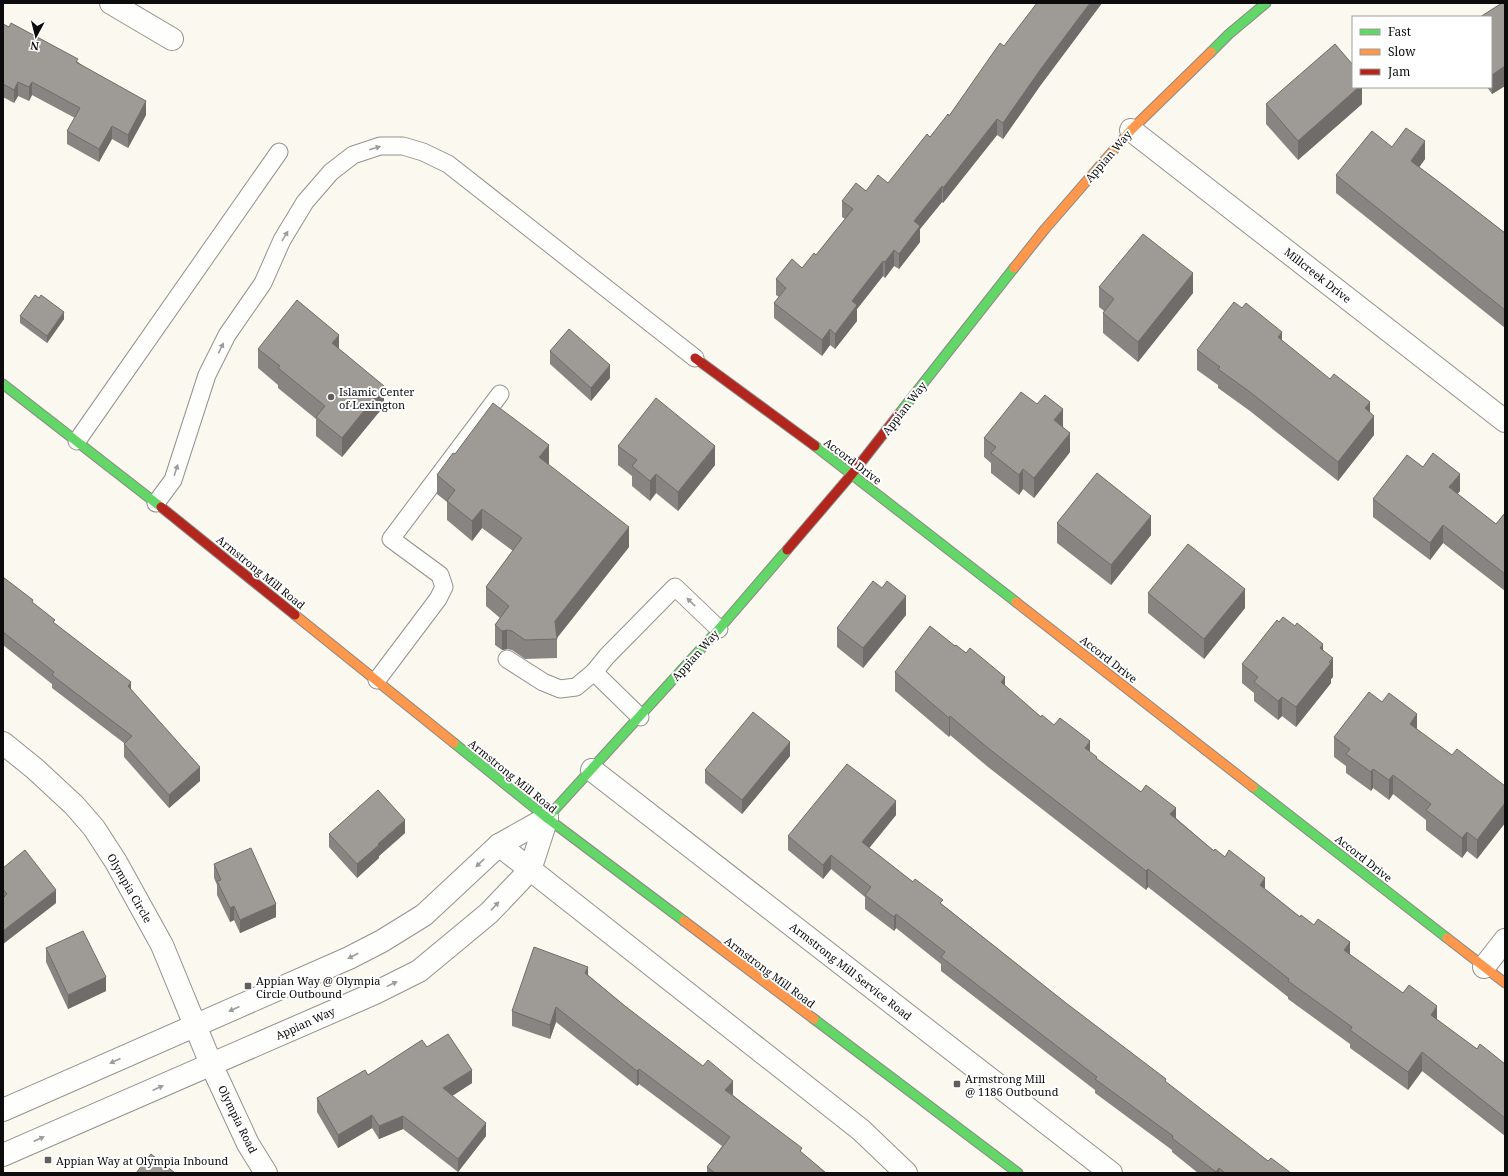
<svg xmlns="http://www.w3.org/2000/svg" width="1508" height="1176" viewBox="0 0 1508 1176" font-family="'Noto Serif',serif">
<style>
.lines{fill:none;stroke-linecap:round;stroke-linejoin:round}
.lane-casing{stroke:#94928f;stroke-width:19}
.street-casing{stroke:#94928f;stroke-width:24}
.fast-casing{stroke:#8a8985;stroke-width:11}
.slow-casing{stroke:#8a8985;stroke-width:11}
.jam-casing{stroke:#8a8985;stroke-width:11}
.lane{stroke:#fefefd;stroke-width:17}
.street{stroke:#fefefd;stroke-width:22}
.fast{stroke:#63d668;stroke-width:9}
.slow{stroke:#ff974d;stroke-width:9}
.jam{stroke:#b3261e;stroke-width:9}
.wall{fill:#888481}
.shaded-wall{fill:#6f6c69}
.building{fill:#9e9a96;stroke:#6f6c69}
.oneway{fill:#9d9d9d}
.poi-dot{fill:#605f5c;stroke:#fff;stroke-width:1.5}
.labels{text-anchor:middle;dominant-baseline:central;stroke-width:4;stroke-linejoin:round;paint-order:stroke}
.street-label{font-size:11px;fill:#0c0c0c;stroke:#fff}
.poi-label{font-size:11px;fill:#0c0c0c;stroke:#fff;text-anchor:start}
</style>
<rect width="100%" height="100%" fill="#fbf8f0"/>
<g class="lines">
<!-- lane casing -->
<g class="lane-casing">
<g id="lane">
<polyline points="77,441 279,152"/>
<polyline points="156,503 173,480 207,375 227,335 263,283 282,240 305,202 331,172 353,155 380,146 403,146 423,152 448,164 695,358"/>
<polyline points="507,659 543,682 560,689 576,687 594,672 607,656 675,587 719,629"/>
<polyline points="594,672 640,717"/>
<polyline points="377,680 438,599 444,587 440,575 391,539 500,394"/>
</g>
</g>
<!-- street casing -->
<g class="street-casing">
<g id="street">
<polyline points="111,3 172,39"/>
<polyline points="1131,130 1505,421"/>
<polyline points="3,743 34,768 74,805 94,828 116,862 162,945 211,1064 248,1144 266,1173"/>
<polyline points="592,770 1111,1173"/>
<polyline points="499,845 861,1130 906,1173"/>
<polyline points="1484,967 1505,940"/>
<polyline points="3,1110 349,958 382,941 424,915 499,845 547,818"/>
<polyline points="3,1155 375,993 419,971 489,913 530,870 547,818"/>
</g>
</g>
<!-- fast casing -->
<g class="fast-casing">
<g id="fast">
<polyline points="1211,52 1229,34 1266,3"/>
<polyline points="3,384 161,507"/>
<polyline points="899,414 1014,268"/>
<polyline points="815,446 1016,602"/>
<polyline points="454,743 547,818 684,921"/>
<polyline points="1253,787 1447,938"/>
<polyline points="547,818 719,629 787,550"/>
<polyline points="814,1019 1018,1173"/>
</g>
</g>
<!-- slow casing -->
<g class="slow-casing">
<g id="slow">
<polyline points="1014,268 1045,229 1131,130 1211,52"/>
<polyline points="1016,602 1253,787"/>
<polyline points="295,615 454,743"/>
<polyline points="684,921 814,1019"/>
<polyline points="1447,938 1505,983"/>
</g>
</g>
<!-- jam casing -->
<g class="jam-casing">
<g id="jam">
<polyline points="695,358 815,446"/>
<polyline points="161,507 295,615"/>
<polyline points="787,550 852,474 899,414"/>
</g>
</g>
<!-- lane -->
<use href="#lane" class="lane"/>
<!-- street -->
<use href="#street" class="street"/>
<!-- fast -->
<use href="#fast" class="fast"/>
<!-- slow -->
<use href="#slow" class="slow"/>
<!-- jam -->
<use href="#jam" class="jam"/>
</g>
<!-- wall -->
<g class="wall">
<polygon points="1102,3 1040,86 1003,139 997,135 943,203 942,202 920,229 920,242 899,269 894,266 885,278 883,276 857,309 857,321 835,349 830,345 822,356 774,318 774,303 779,297 776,295 776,279 802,268 816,255 845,219 842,217 842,201 866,191 888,183 949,116 1004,46"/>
<polygon points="1505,3 1505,86 1492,94 1487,87 1491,87 1491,17"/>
<polygon points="3,24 78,62 146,115 128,148 112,139 99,162 67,144 67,131 75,118 32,95 29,101 18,96 14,103 3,97"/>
<polygon points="1362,87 1362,104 1298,160 1266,124 1266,104"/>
<polygon points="1392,147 1425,159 1419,167 1505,233 1505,328 1336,193 1336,175"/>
<polygon points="1099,287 1193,293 1138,362 1103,333 1103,313 1104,311 1099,307"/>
<polygon points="20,316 64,319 47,343 20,323"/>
<polygon points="1282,341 1370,412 1374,435 1338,481 1250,411 1218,388 1218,385 1197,370 1197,350"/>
<polygon points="258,349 339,349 384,406 342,457 316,436 316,419 278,388 278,385 258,368"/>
<polygon points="550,351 610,378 591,401 550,364"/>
<polygon points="1063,427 1070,452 1034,498 1023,489 1019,495 991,473 991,463 984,457 984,438"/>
<polygon points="618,446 715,465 678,511 656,493 650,501 632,486 632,476 618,465"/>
<polygon points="455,454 549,464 548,465 629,547 557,638 557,658 525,659 512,650 507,649 502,650 495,645 495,625 500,618 486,606 486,587 513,551 482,528 472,541 447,520 447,502 437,494 437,475"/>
<polygon points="1423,467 1460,491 1457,494 1496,524 1505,515 1505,591 1443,543 1430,560 1373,517 1373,499"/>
<polygon points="1057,523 1151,535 1111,585 1057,543"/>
<polygon points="3,577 33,603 55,624 131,689 200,781 169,808 124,757 124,743 52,688 52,684 3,645"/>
<polygon points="882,588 906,615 863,668 837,647 837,628"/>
<polygon points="1148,593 1245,608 1204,659 1148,613"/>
<polygon points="1279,622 1295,626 1323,651 1333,677 1331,679 1331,683 1296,727 1282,716 1278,720 1254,701 1254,693 1242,683 1242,664"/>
<polygon points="955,646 966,653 1005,686 1041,717 1090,752 1097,759 1176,818 1214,851 1265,889 1300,917 1437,1020 1477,1049 1505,1064 1505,1136 1422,1071 1408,1090 1350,1048 1350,1044 1288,999 1288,997 1148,887 1146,890 988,767 950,735 949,737 895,691 895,672"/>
<polygon points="1417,730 1452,755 1505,786 1505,823 1477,859 1467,851 1462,858 1426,830 1426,820 1393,794 1389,800 1373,788 1371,791 1346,773 1346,766 1334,757 1334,737"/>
<polygon points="790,756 742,814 705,783 705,770"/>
<polygon points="896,815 869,848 943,905 1166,1083 1268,1161 1291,1173 1198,1173 1172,1152 1172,1150 1095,1093 1095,1090 941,971 941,964 896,928 894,931 865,909 865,897 831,869 823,879 788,850 788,836"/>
<polygon points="405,833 379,856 379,858 357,878 329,847 329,834"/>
<polygon points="214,864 276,917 240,933 234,920 230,922 217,895 217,885 214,878"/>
<polygon points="3,868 56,903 3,944"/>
<polygon points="46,948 106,991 68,1009 46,962"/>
<polygon points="588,975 625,1006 733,1095 826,1173 707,1173 707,1167 722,1146 639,1084 637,1086 556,1022 550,1039 512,1026 512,1011"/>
<polygon points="427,1047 472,1083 452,1096 486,1136 458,1172 403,1129 379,1139 372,1128 338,1148 317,1112 317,1098"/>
</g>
<!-- shaded-wall -->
<g class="shaded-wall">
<polygon points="1090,3 1102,3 1040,86 1003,139 1003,123 1040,70"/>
<polygon points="1505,66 1505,86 1492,94 1492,75"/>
<polygon points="18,82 18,96 14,103 14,90"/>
<polygon points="32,82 32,95 29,101 29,87"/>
<polygon points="1359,87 1362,87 1362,104 1298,160 1298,141"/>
<polygon points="146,101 146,115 128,148 128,135"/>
<polygon points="997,119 997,135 943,203 943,188"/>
<polygon points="112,126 112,139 99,162 99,149"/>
<polygon points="1425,141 1425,159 1411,179 1411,161"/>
<polygon points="942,186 942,202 920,229 920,242 899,269 899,254 914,221"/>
<polygon points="894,250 894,266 885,278 885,262"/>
<polygon points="883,261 883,276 857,309 857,321 835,349 835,334 852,301"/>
<polygon points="1193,273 1193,293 1138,362 1138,342"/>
<polygon points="64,312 64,319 47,343 47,336"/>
<polygon points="830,329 830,345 822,356 822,340"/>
<polygon points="1282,332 1282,352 1278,337"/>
<polygon points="339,335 339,354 332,343"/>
<polygon points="610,365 610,378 591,401 591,388"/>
<polygon points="384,386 384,406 342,457 342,438"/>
<polygon points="1370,402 1370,421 1374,416 1374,435 1338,481 1338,462 1365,408"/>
<polygon points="1063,409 1063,428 1054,420"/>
<polygon points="1070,433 1070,452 1034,498 1034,478"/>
<polygon points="549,445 549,464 539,476 539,457"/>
<polygon points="715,446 715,465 678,511 678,492"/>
<polygon points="1023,469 1023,489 1019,495 1019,475"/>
<polygon points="656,474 656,493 650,501 650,481"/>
<polygon points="1460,474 1460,491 1449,505 1449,487"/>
<polygon points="482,509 482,528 472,541 472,521"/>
<polygon points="1151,516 1151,535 1111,585 1111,565"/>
<polygon points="1443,525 1443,543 1430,560 1430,543"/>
<polygon points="629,527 629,547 556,639 555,621"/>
<polygon points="1245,589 1245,608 1204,659 1204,639"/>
<polygon points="906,596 906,615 863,668 863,648"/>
<polygon points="507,630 507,649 502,650 502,631"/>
<polygon points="1323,644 1323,664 1320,648"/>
<polygon points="1333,658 1333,677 1331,679 1331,683 1296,727 1296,707"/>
<polygon points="1005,677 1005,696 1001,682"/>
<polygon points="131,682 131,695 128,686"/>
<polygon points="1282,697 1282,716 1278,720 1278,701"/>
<polygon points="1417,714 1417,733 1410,724"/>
<polygon points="950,716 950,735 949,737 949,718"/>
<polygon points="1090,741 1090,759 1085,748"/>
<polygon points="790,742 790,756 742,814 742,800"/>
<polygon points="200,767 200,781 169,808 169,795"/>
<polygon points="1373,769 1373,788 1371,791 1371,772"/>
<polygon points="1393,775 1393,794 1389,800 1389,780"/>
<polygon points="896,801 896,815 862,857 862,842"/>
<polygon points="1505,803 1505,823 1477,859 1477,840"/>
<polygon points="1176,808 1176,826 1170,814"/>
<polygon points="405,820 405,833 379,856 379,858 357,878 357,864 378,844"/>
<polygon points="1467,832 1467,851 1462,858 1462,838"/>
<polygon points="831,855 831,869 823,879 823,865"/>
<polygon points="1148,869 1148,887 1146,890 1146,871"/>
<polygon points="1265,878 1265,897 1260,885"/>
<polygon points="56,890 56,903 3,944 3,931"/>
<polygon points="276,904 276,917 240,933 240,920"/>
<polygon points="234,906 234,920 230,922 230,908"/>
<polygon points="896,914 896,928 894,931 894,917"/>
<polygon points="1350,942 1350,961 1344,950"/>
<polygon points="588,967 588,982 585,973"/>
<polygon points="106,977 106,991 68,1009 68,995"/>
<polygon points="1437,1006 1437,1025 1431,1015"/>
<polygon points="556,1007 556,1022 550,1039 550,1025"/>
<polygon points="1422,1052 1422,1071 1408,1090 1408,1072"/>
<polygon points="639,1069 639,1084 637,1086 637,1071"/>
<polygon points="472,1070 472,1083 443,1102 443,1088"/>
<polygon points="733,1081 733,1095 725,1090"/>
<polygon points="372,1115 372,1128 338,1148 338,1135"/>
<polygon points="403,1116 403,1129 379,1139 379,1126"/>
<polygon points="486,1123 486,1136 458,1172 458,1159"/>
<polygon points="1219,1168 1219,1173 1216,1173 1216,1172"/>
</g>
<!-- building -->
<g class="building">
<polygon points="1037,3 1090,3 1040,70 1003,123 997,119 943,188 942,186 914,221 920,226 899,254 894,250 885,262 883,261 852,301 857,305 835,334 830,329 822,340 774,303 786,288 776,279 792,259 802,268 814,253 816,255 853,209 842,201 856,183 866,191 878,175 888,183 927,134 930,137 948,114 949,116 1000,43 1004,46"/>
<polygon points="1502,3 1505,3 1505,66 1492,75 1491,74 1491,17 1480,17"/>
<polygon points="11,23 78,59 76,62 146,101 128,135 112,126 99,149 67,131 80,108 32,82 29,87 18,82 14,90 3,84 3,24 9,27"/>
<polygon points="1335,44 1353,65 1353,87 1359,87 1298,141 1266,104"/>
<polygon points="1406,128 1425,141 1411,161 1451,191 1505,233 1505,310 1336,175 1372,131 1392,147"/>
<polygon points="1143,234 1193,273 1138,342 1103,313 1114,299 1099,287"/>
<polygon points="35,295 39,298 41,295 64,312 47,336 20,316"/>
<polygon points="297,300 339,335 332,343 384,386 342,438 316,417 325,406 278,368 280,366 258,349"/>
<polygon points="1234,302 1242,308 1246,303 1282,332 1278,337 1330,379 1334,374 1370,402 1365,408 1374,416 1338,462 1250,392 1218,369 1220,367 1197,350"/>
<polygon points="569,329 610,365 591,388 550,351"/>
<polygon points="1021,392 1037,404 1045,395 1063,409 1054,420 1070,433 1034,478 1023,469 1019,475 991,453 996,447 984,438"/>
<polygon points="656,398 715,446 678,492 656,474 650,481 632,466 637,460 618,446"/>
<polygon points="493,403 549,445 539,457 629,527 555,621 557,639 525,640 512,631 507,630 502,631 495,625 509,606 486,587 522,538 482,509 472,521 447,501 455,490 437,475 453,453 455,454"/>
<polygon points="1433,453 1460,474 1449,487 1496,524 1504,514 1505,515 1505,574 1443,525 1430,543 1373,499 1407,455 1423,467"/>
<polygon points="1097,473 1151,516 1111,565 1057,523"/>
<polygon points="1188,544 1245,589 1204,639 1148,593"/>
<polygon points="3,577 33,600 32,602 55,620 53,622 131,682 128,686 200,767 169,795 124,744 132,736 52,675 54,672 3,632"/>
<polygon points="873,581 882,588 887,581 906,596 863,648 837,628"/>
<polygon points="1283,617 1295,626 1297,623 1323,644 1320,648 1333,658 1329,662 1331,663 1296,707 1282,697 1278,701 1254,682 1258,677 1242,664 1277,620 1279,622"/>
<polygon points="930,626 955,646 956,645 966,653 970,648 1005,677 1001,682 1041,717 1042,715 1054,725 1060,718 1090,741 1085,748 1097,757 1096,758 1141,792 1146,785 1176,808 1170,814 1214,851 1215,849 1225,857 1229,850 1265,878 1260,885 1300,917 1301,915 1314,925 1318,919 1350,942 1344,950 1403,993 1409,985 1437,1006 1431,1015 1477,1049 1480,1044 1505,1064 1505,1118 1422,1052 1408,1072 1350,1030 1352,1027 1288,981 1289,979 1148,869 1146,871 988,748 950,716 949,718 895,672"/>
<polygon points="1369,692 1382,702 1389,693 1417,714 1410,724 1452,755 1457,749 1505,786 1505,803 1477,840 1467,832 1462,838 1426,810 1431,804 1393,775 1389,780 1373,769 1371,772 1346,754 1350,749 1334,737"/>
<polygon points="753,712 790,742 742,800 705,770"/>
<polygon points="847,764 896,801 862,842 913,882 915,879 943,900 940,903 1066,1003 1166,1079 1165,1081 1268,1161 1271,1158 1291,1173 1225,1173 1219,1168 1216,1172 1172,1138 1173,1136 1095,1079 1097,1077 941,957 945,952 896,914 894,917 865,895 871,887 831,855 823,865 788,836"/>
<polygon points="378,790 405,820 378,844 379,845 357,864 329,834"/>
<polygon points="251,848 276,904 240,920 234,906 230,908 217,881 221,880 214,864"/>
<polygon points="25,850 56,890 3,931 3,898 7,894 3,889 3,868"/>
<polygon points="83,931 106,977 68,995 46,948"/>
<polygon points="534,947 588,967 585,973 625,1006 703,1066 708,1060 733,1081 725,1090 802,1148 800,1151 826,1173 715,1173 707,1167 730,1137 639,1069 637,1071 556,1007 550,1025 512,1011"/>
<polygon points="448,1034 472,1070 443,1088 486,1123 458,1159 403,1116 379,1126 372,1115 338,1135 317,1098 365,1070 368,1075 422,1040 427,1047"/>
<polygon points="151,1154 175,1173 136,1173"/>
</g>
<!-- one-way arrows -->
<defs><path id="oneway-solid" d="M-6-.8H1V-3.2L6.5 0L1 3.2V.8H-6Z"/></defs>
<g class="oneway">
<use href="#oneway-solid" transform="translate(375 148) rotate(-16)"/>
<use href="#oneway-solid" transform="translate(285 236) rotate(-59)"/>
<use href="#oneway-solid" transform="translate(221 348) rotate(-64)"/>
<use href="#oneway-solid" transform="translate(176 470) rotate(-72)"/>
<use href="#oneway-solid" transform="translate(691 602) rotate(-136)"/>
<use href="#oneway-solid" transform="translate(480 863) rotate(136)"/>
<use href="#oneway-solid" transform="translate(495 906) rotate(-47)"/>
<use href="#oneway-solid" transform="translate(353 956) rotate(153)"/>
<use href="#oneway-solid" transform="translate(392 984) rotate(-26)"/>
<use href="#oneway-solid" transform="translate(234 1009) rotate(156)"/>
<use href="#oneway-solid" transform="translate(115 1061) rotate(156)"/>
<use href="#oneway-solid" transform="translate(158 1088) rotate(-24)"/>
<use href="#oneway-solid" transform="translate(39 1139) rotate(-24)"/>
</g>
<!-- markers -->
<g class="poi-dot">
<circle cx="331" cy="397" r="4"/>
<rect x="244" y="982" width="8" height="8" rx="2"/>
<rect x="953" y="1080" width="8" height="8" rx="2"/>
<rect x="44" y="1156" width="8" height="8" rx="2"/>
</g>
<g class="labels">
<!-- street labels -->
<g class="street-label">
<text transform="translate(1108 156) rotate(-49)">Appian Way</text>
<text transform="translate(1318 275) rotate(38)">Millcreek Drive</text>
<text transform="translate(904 408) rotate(-52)">Appian Way</text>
<text transform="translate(853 461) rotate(37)">Accord Drive</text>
<text transform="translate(261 572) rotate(39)">Armstrong Mill Road</text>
<text transform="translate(695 655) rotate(-48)">Appian Way</text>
<text transform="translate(1109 659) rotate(38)">Accord Drive</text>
<text transform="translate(513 776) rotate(39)">Armstrong Mill Road</text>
<text transform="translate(1364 858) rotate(38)">Accord Drive</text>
<text transform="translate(130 888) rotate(60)">Olympia Circle</text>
<text transform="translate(851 971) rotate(38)">Armstrong Mill Service Road</text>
<text transform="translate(770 972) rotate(37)">Armstrong Mill Road</text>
<text transform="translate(305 1023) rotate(-24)">Appian Way</text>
<text transform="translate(238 1119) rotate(64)">Olympia Road</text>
</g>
<!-- poi labels -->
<g class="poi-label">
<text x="339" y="391">Islamic Center<tspan x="339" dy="13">of Lexington</tspan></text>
<text x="256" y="980">Appian Way @ Olympia<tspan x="256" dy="13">Circle Outbound</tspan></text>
<text x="965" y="1078">Armstrong Mill<tspan x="965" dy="13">@ 1186 Outbound</tspan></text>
<text x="56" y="1160">Appian Way at Olympia Inbound</text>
</g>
</g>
<!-- border -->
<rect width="1508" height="1176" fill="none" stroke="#0c0c0c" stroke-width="8"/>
<!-- legend -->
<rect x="1352" y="16" width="140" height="72" fill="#ffffff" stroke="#9e9e9e"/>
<rect x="1360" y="29" width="20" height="6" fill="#63d668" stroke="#9e9e9e"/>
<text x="1388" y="36" font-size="12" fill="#0c0c0c">Fast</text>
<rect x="1360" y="49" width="20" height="6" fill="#ff974d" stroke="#9e9e9e"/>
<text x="1388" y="56" font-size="12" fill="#0c0c0c">Slow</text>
<rect x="1360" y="69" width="20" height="6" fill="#b3261e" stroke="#9e9e9e"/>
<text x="1388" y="76" font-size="12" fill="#0c0c0c">Jam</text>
<!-- north arrow -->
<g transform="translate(36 36) rotate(187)" stroke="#ffffff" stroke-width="3" paint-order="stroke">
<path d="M0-3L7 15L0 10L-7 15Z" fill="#0c0c0c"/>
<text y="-6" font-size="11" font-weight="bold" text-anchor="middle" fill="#0c0c0c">N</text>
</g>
</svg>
